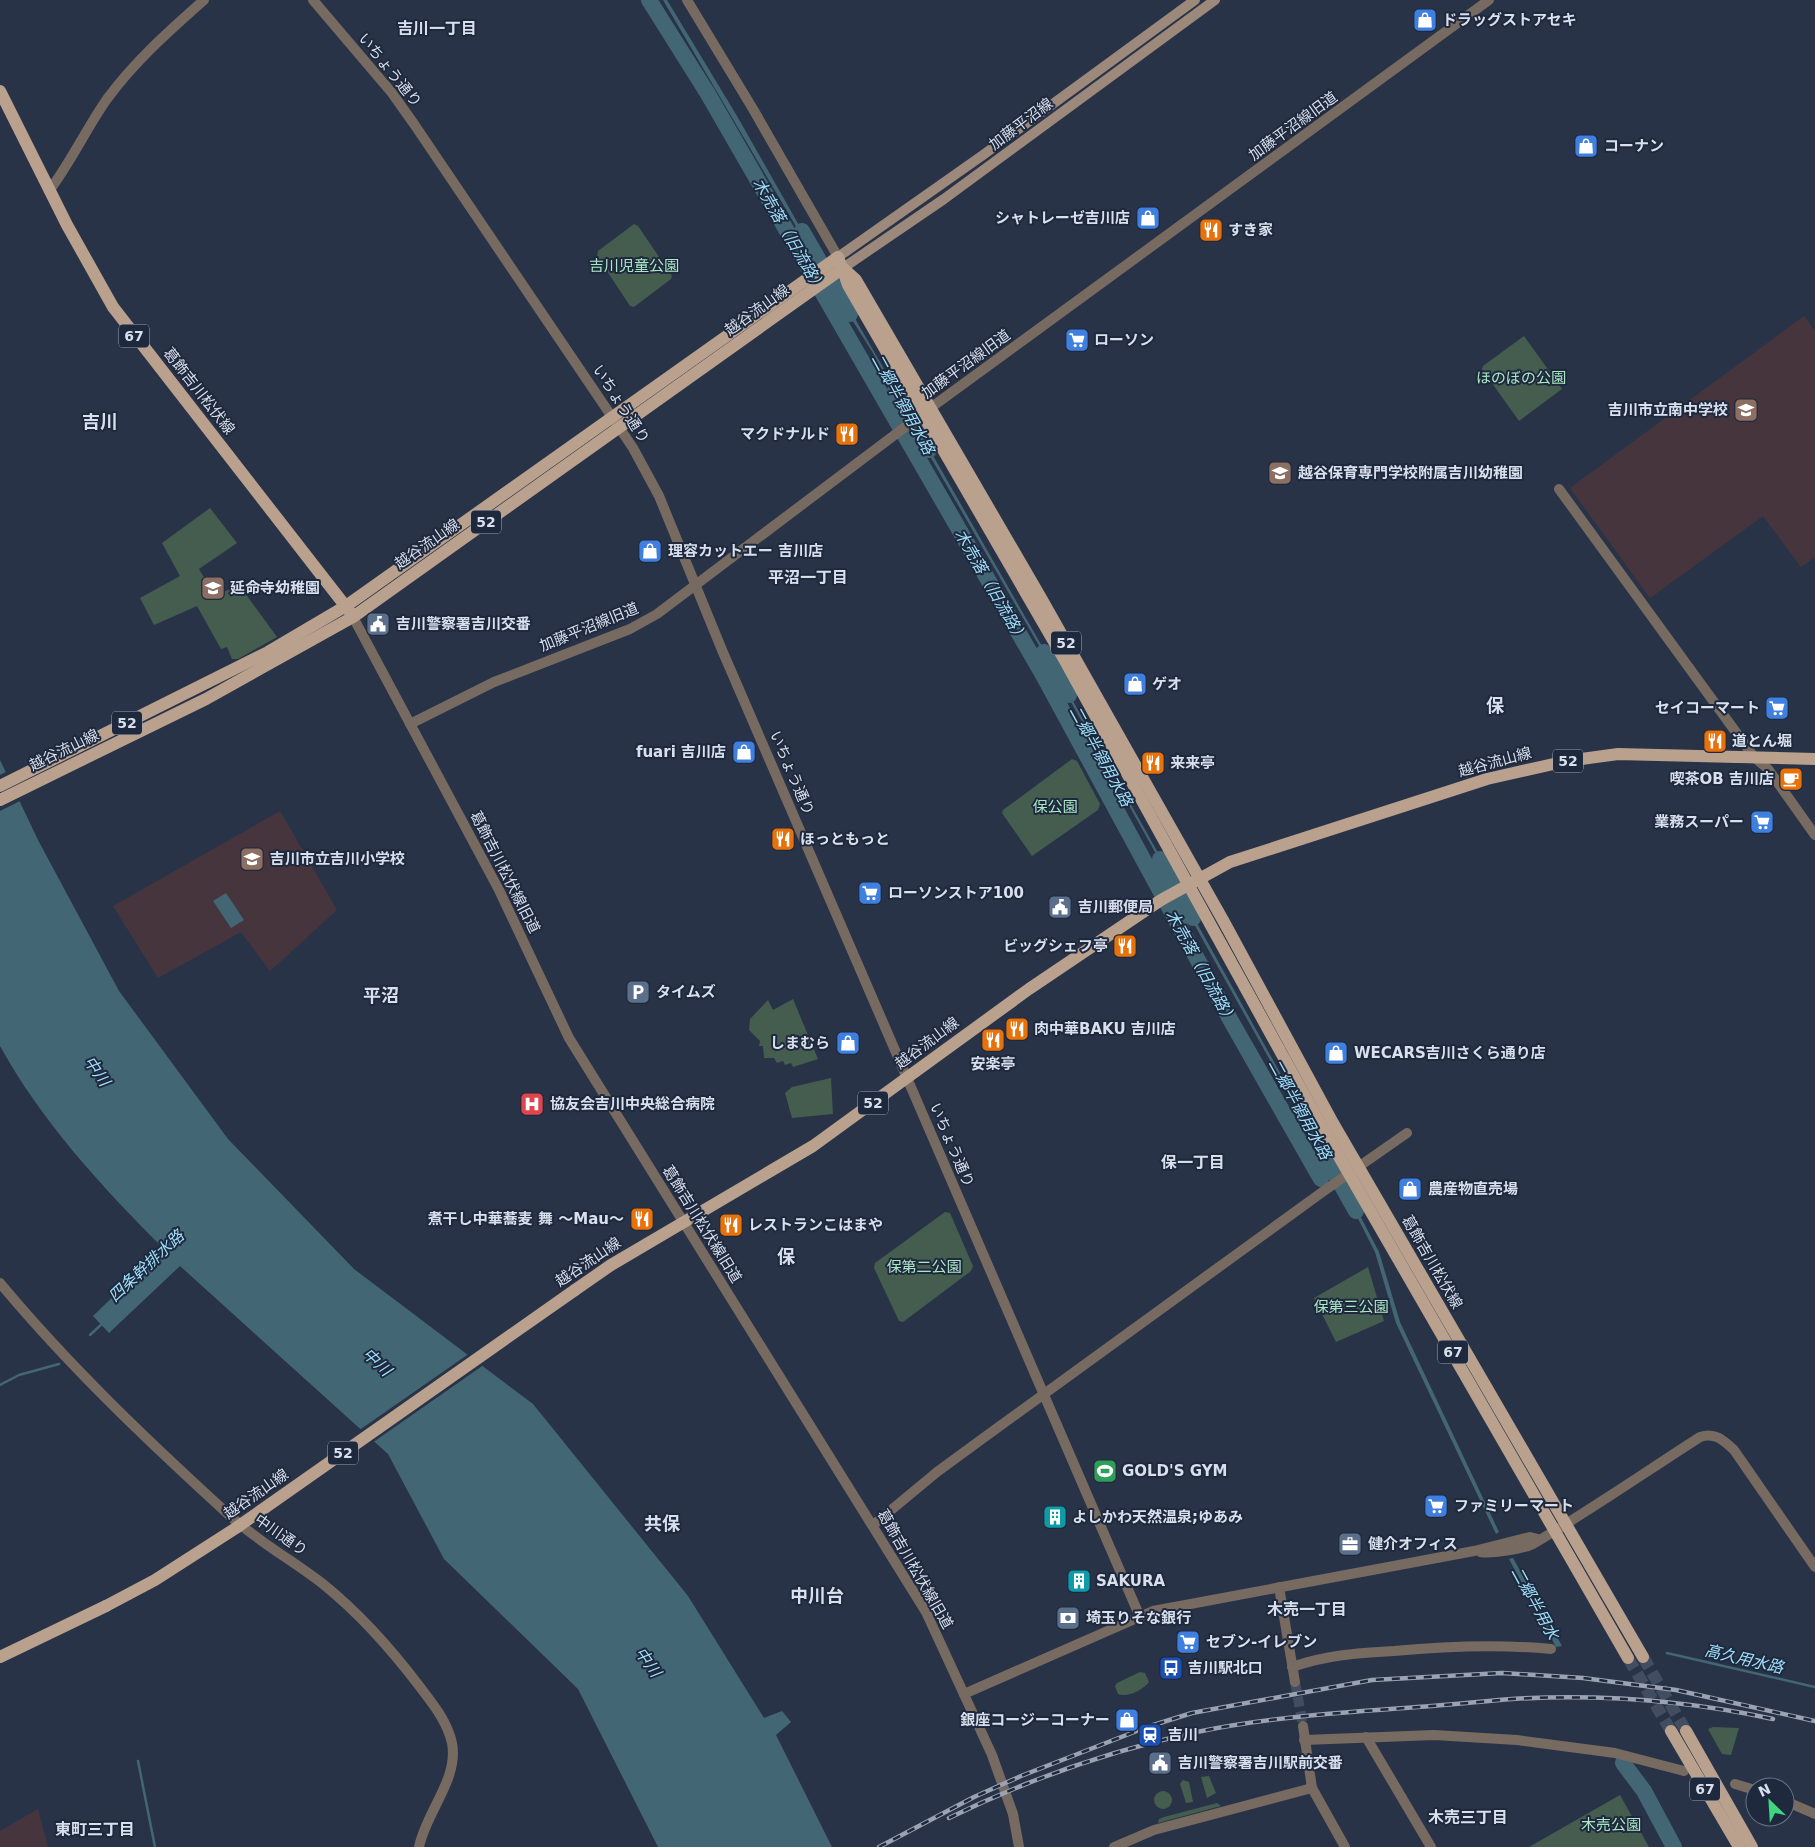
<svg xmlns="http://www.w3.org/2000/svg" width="1815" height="1847" viewBox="0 0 1815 1847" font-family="'DejaVu Sans','Noto Sans JP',sans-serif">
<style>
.education{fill:#47353e}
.green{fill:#445d4f}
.water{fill:#436675}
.pier{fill:#293348}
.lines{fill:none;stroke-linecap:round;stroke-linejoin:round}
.stream{stroke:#436675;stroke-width:2.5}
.river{stroke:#436675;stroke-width:16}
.tertiary-tunnel{stroke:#434d61;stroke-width:10;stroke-dasharray:10 5;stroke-linecap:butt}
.primary-tunnel{stroke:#434d61;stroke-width:12;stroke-dasharray:12 6;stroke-linecap:butt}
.tertiary{stroke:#776a61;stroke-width:10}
.secondary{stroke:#9d897b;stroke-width:10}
.primary{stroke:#baa18e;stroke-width:12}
.rail-casing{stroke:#9ba3b3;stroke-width:4.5}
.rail{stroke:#1f293d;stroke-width:2.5;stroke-dasharray:8;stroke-linecap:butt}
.primary-bridge{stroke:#baa18e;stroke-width:12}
.labels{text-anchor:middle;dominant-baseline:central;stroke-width:4;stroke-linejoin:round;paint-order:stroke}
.shield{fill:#1f293d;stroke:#a0a8b8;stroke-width:1}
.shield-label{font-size:14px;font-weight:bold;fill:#d8dfed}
.poi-label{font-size:15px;font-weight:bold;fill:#d8dfed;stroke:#1f293d;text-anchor:start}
.street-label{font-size:15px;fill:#d8dfed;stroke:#1f293d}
.park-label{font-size:15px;fill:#abe7c5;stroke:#1f293d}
.neighbourhood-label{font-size:16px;font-weight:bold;fill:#d8dfed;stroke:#1f293d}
.water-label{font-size:16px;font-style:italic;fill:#9edffb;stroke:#1f293d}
.quarter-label{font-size:18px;font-weight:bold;fill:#d8dfed;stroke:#1f293d}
</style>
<rect width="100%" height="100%" fill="#293348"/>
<!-- education -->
<g class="education">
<polygon points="1804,316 1815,331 1815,557 1801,567 1763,516 1650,598 1570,488"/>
<polygon points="280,811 337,910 270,971 241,932 158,978 113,906"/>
<polygon points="38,1809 48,1847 0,1847 0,1831"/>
</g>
<!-- green -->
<g class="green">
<polygon points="634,224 638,226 672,276 671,279 634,307 630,306 597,256 598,251"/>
<polygon points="1524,336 1562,389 1519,421 1482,369 1483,366"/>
<polygon points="210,508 237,543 199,569 215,596 239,585 277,637 238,659 232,659 227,647 221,649 197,606 154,625 140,598 180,576 162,543"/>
<polygon points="1072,759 1077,761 1100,804 1098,810 1032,856 1002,813 1003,810"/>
<polygon points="793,999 818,1059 793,1067 791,1063 785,1065 783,1061 777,1063 774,1058 764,1058 763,1046 759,1046 760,1041 749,1030 750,1019 768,1000 773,1010"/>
<polygon points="831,1078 833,1114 792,1118 785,1093 792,1087"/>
<polygon points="945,1212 950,1213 973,1266 971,1271 903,1322 899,1321 874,1268 875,1263"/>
<polygon points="1368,1267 1384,1321 1336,1342 1314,1298"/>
<path d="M1140 1672 1145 1673 1149 1682C1143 1690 1127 1698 1118 1694L1115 1686 1117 1683Z"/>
<polygon points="1713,1727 1739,1728 1731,1755 1722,1754 1708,1729"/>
<polygon points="1209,1776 1216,1793 1207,1798 1201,1777"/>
<polygon points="1183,1780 1189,1782 1193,1802 1186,1803 1180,1784"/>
<circle cx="1163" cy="1800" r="9"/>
<polygon points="1620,1795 1649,1847 1529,1847"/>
<polygon points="1217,1803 1221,1806 1158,1823 1159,1819 1164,1817"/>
</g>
<!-- water -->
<g class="water">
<polygon points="663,0 667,0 737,116 813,250 811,252"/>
<polygon points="837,296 842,296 907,409 904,411 873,353"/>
<polygon points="919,431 1055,669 1053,670 916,432"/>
<polygon points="1059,676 1171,876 1169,877 1057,677"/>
<path d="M0 760 38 840 119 991 228 1139 354 1269 533 1404 688 1596 764 1718 782 1711 791 1722 776 1735 832 1847H658L578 1689 444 1559 388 1454 180 1266 109 1333 93 1316 163 1248C102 1187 42 1122 0 1046Z"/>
<polygon points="226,893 244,920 231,928 213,901"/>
<polygon points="1183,898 1335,1172 1333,1173 1180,899"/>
<polygon points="1347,1191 1379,1252 1400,1322 1499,1532 1496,1534 1396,1323 1375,1252 1345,1193"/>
<polygon points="1513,1558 1562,1646 1556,1647 1509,1559"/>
</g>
<!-- pier -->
<g class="pier">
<polygon points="8,771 22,800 0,811 0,775"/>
<polygon points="470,1353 485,1364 372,1443 358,1431"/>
</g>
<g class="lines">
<!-- stream -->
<g class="stream">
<polyline points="90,1335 104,1322"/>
<polyline points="0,1385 19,1375 59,1364"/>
<polyline points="1667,1653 1815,1687"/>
<polyline points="138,1761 155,1847"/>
</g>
<!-- river -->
<g class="river">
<polyline points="649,0 708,94 1043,675 1231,1021 1321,1179"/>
<polyline points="802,231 850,314"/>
<polyline points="895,391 929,450"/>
<polyline points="1044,652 1069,695"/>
<polyline points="1160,859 1193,918"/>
<polyline points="1324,1154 1356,1211"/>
<polyline points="1623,1763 1644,1791 1674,1847"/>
</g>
<!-- tertiary-tunnel -->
<polyline class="tertiary-tunnel" points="1295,1682 1303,1726"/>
<!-- primary-tunnel -->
<g class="primary-tunnel">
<polyline points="1643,1657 1686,1731"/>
<polyline points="1628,1658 1671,1731"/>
</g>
<!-- tertiary -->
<g class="tertiary">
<polyline points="313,0 392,93 414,124 633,448 659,496 722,650 1140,1617"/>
<polyline points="687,0 753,109 838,257"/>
<path d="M49 191C71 162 86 129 107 99 135 61 169 31 204 0"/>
<polyline points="1559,489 1754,757 1768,769 1815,835"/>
<polyline points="353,617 499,890 569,1038 926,1612 992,1755 1013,1814 1019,1847"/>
<polyline points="410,724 494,682 630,629 657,614 929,409 1489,0"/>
<path d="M0 1283C69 1366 148 1441 228 1514 257 1541 292 1560 323 1584 359 1613 392 1650 420 1687 433 1704 447 1721 452 1743 459 1779 426 1812 419 1847"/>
<polyline points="873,1525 937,1472 982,1439 1321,1193 1407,1133"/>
<path d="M1480 1552C1491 1554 1523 1549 1533 1544 1589 1511 1644 1473 1700 1437 1715 1432 1723 1440 1734 1450L1815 1567"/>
<polyline points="1279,1587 1295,1682"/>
<path d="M1292 1667C1326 1655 1358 1653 1394 1651 1446 1646 1499 1644 1551 1649"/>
<polyline points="964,1694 1153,1611 1474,1551 1530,1537 1538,1539"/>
<polyline points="1303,1726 1312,1788 1345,1847"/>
<polyline points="1366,1737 1431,1847"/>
<polyline points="1304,1740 1434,1735 1517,1740 1615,1753 1684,1771"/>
<polyline points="1735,1784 1755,1790"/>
<polyline points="1785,1801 1815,1814"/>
<polyline points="1114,1847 1154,1830 1312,1788"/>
</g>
<!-- secondary -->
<g class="secondary">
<polyline points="838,257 983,155 1195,0"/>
<polyline points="843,268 944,199 1215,0"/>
</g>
<!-- primary -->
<g class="primary">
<polyline points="0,91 67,225 113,307 350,612"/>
<polyline points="845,270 856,280 1041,598 1224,922 1333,1123 1643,1657"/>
<polyline points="0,786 268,652 346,606 838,257 848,285 1064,659 1322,1127 1628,1658"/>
<polyline points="0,800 206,699 353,617 843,268"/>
<polyline points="575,1290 611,1265 813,1146 1029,989 1161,900 1230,862 1487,779 1567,761 1618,754 1815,759"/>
<polyline points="0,1657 106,1606"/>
<polyline points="1671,1731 1739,1847"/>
<polyline points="1686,1731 1752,1847"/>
</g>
<!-- rail casing -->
<g class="rail-casing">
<g id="rail">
<path d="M949 1818C1027 1780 1112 1750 1197 1732 1274 1716 1354 1712 1432 1706 1459 1704 1486 1701 1512 1699 1598 1694 1689 1701 1773 1719"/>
<polyline points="879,1847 974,1797 1021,1776 1147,1727 1192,1713 1372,1680 1502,1673 1583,1678 1676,1690 1815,1721"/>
</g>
</g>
<!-- rail -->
<use href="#rail" class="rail"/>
<!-- primary-bridge -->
<polyline class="primary-bridge" points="106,1606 155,1580 236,1528 575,1290"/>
</g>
<!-- icons -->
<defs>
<g id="shop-square" transform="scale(1.25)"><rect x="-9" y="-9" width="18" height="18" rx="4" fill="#3f7fe0" stroke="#1f293d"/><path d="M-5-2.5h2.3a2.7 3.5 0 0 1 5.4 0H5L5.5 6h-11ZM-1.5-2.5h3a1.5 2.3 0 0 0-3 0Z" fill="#fff"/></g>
<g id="restaurant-square" transform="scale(1.25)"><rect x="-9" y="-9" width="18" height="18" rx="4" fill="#e8710a" stroke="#1f293d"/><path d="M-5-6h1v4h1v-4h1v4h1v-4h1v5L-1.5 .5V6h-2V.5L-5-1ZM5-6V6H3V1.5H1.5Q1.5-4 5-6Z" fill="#fff"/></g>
<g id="supermarket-square" transform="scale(1.25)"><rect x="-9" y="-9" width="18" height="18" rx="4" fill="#3f7fe0" stroke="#1f293d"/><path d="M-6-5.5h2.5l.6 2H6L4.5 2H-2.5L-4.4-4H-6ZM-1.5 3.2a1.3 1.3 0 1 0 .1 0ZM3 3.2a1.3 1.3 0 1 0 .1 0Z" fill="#fff"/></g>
<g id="school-square" transform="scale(1.25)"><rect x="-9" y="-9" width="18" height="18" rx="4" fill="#8d6e63" stroke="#1f293d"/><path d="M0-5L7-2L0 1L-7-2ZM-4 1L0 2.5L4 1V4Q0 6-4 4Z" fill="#fff"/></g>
<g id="civic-square" transform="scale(1.25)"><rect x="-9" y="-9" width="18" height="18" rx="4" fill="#5c6f8a" stroke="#1f293d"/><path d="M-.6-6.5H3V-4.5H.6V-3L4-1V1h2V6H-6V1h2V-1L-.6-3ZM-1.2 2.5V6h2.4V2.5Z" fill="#fff"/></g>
<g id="cafe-square" transform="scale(1.25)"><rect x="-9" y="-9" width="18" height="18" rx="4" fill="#e8710a" stroke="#1f293d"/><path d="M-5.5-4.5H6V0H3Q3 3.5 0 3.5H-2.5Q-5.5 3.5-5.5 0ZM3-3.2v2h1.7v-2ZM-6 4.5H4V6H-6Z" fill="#fff"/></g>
<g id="parking-square" transform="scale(1.25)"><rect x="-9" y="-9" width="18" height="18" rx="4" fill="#5c6f8a" stroke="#1f293d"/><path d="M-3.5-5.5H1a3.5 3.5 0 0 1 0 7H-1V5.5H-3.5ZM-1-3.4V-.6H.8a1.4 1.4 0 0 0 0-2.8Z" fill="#fff"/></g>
<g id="hospital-square" transform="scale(1.25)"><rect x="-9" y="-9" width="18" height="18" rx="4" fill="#e0444e" stroke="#1f293d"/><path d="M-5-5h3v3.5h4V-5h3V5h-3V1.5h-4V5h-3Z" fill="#fff"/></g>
<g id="stadium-square" transform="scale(1.25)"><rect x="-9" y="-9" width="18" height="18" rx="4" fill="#2e9e5b" stroke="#1f293d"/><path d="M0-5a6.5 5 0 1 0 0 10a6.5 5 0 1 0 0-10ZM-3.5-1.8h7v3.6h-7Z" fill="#fff"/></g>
<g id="building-square" transform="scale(1.25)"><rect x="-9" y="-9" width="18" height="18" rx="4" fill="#0f9aa8" stroke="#1f293d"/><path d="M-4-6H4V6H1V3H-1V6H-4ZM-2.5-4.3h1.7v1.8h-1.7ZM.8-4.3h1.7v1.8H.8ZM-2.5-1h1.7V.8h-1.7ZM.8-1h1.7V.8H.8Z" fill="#fff"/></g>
<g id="office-square" transform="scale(1.25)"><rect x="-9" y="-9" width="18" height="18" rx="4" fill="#5c6f8a" stroke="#1f293d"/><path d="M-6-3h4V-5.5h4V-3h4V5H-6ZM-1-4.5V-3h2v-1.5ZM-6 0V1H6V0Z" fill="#fff"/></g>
<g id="bank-square" transform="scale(1.25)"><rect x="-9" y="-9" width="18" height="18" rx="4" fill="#5c6f8a" stroke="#1f293d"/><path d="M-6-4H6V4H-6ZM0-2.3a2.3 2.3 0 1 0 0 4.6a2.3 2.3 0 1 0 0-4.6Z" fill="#fff"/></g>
<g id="bus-square" transform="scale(1.25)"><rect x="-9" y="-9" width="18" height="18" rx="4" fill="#1a4fb4" stroke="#1f293d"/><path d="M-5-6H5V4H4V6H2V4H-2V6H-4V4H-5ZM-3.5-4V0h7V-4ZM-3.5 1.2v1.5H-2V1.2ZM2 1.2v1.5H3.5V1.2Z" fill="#fff"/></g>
<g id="station-square" transform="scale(1.25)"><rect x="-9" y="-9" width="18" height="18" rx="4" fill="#1a4fb4" stroke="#1f293d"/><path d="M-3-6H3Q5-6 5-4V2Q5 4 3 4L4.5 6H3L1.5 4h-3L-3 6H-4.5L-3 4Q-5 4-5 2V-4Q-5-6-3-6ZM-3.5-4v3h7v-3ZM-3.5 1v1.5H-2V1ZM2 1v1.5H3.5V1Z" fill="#fff"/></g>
</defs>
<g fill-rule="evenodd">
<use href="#shop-square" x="1425" y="20"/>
<use href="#shop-square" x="1586" y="146"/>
<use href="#shop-square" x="1148" y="218"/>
<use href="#restaurant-square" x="1211" y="230"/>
<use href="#supermarket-square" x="1077" y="340"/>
<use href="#school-square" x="1746" y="410"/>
<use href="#restaurant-square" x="847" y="434"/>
<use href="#school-square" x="1280" y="473"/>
<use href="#shop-square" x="650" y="551"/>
<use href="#school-square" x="213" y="588"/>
<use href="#civic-square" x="378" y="624"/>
<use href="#shop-square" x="1135" y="684"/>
<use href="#supermarket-square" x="1777" y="708"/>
<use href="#restaurant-square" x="1715" y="741"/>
<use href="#shop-square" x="744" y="752"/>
<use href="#restaurant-square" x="1153" y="763"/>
<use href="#cafe-square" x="1791" y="779"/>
<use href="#supermarket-square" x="1762" y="822"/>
<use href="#restaurant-square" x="783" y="839"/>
<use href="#school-square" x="252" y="859"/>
<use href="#supermarket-square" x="870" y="893"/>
<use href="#civic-square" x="1060" y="907"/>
<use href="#restaurant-square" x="1125" y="946"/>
<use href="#parking-square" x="638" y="992"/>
<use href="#restaurant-square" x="1017" y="1029"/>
<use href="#restaurant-square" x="993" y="1040"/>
<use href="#shop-square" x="848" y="1043"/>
<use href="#shop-square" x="1336" y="1053"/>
<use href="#hospital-square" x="532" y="1104"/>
<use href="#shop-square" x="1410" y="1189"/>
<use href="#restaurant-square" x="642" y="1219"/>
<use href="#restaurant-square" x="731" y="1225"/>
<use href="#stadium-square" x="1105" y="1471"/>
<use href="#supermarket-square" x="1436" y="1506"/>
<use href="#building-square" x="1055" y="1517"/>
<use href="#office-square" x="1350" y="1544"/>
<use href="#building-square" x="1079" y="1581"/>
<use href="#bank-square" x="1068" y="1618"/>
<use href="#supermarket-square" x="1188" y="1642"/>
<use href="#bus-square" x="1171" y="1668"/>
<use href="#shop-square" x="1127" y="1720"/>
<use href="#station-square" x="1150" y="1735"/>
<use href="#civic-square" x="1160" y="1763"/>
</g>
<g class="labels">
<!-- shield labels -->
<g class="shield">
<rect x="119" y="324.5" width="30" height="23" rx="4"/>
<rect x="471" y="510.5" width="30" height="23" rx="4"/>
<rect x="1051" y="631.5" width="30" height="23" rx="4"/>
<rect x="112" y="711.5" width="30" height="23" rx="4"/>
<rect x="1553" y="749.5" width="30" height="23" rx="4"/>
<rect x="858" y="1091.5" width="30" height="23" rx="4"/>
<rect x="1438" y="1340.5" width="30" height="23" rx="4"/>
<rect x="328" y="1441.5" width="30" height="23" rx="4"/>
<rect x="1690" y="1777.5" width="30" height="23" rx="4"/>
</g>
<g class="shield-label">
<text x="134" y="336">67</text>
<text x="486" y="522">52</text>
<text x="1066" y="643">52</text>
<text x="127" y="723">52</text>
<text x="1568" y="761">52</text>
<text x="873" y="1103">52</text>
<text x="1453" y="1352">67</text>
<text x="343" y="1453">52</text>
<text x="1705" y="1789">67</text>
</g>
<!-- poi labels -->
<g class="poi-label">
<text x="1442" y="20">ドラッグストアセキ</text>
<text x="1604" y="146">コーナン</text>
<text x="1130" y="218" text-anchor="end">シャトレーゼ吉川店</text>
<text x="1228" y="230">すき家</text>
<text x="1094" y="340">ローソン</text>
<text x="1728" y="410" text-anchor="end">吉川市立南中学校</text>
<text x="830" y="434" text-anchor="end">マクドナルド</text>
<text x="1298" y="473">越谷保育専門学校附属吉川幼稚園</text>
<text x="668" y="551">理容カットエー 吉川店</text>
<text x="230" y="588">延命寺幼稚園</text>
<text x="396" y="624">吉川警察署吉川交番</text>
<text x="1152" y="684">ゲオ</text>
<text x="1760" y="708" text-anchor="end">セイコーマート</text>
<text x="1732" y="741">道とん堀</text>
<text x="726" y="752" text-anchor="end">fuari 吉川店</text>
<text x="1170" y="763">来来亭</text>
<text x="1774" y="779" text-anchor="end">喫茶OB 吉川店</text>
<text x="1744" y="822" text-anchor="end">業務スーパー</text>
<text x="800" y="839">ほっともっと</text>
<text x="270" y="859">吉川市立吉川小学校</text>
<text x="888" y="893">ローソンストア100</text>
<text x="1078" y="907">吉川郵便局</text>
<text x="1108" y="946" text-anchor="end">ビッグシェフ亭</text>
<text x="656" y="992">タイムズ</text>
<text x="1034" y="1029">肉中華BAKU 吉川店</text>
<text x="830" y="1043" text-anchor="end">しまむら</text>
<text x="1354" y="1053">WECARS吉川さくら通り店</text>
<text x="993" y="1064" text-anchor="middle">安楽亭</text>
<text x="550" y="1104">協友会吉川中央総合病院</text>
<text x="1428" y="1189">農産物直売場</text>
<text x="624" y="1219" text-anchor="end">煮干し中華蕎麦 舞 〜Mau〜</text>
<text x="748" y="1225">レストランこはまや</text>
<text x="1122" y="1471">GOLD'S GYM</text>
<text x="1454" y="1506">ファミリーマート</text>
<text x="1072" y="1517">よしかわ天然温泉;ゆあみ</text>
<text x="1368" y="1544">健介オフィス</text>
<text x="1096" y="1581">SAKURA</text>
<text x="1086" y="1618">埼玉りそな銀行</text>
<text x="1206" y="1642">セブン-イレブン</text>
<text x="1188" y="1668">吉川駅北口</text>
<text x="1110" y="1720" text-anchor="end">銀座コージーコーナー</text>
<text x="1168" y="1735">吉川</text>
<text x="1178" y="1763">吉川警察署吉川駅前交番</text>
</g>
<!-- street labels -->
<g class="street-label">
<text transform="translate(390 70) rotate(51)">いちょう通り</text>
<text transform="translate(1021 124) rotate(-37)">加藤平沼線</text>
<text transform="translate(1293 126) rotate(-36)">加藤平沼線旧道</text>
<text transform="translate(757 310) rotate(-36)">越谷流山線</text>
<text transform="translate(966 364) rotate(-36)">加藤平沼線旧道</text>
<text transform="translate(199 391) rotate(52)">葛飾吉川松伏線</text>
<text transform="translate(621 404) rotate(57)">いちょう通り</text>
<text transform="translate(427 544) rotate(-35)">越谷流山線</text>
<text transform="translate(589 627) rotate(-22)">加藤平沼線旧道</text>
<text transform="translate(64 750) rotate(-26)">越谷流山線</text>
<text transform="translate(1495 762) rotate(-15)">越谷流山線</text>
<text transform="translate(792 773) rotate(67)">いちょう通り</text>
<text transform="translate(505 872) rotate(63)">葛飾吉川松伏線旧道</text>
<text transform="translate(927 1043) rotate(-37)">越谷流山線</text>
<text transform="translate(952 1145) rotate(67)">いちょう通り</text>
<text transform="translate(702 1224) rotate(58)">葛飾吉川松伏線旧道</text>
<text transform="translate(588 1262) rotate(-34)">越谷流山線</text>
<text transform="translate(1432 1262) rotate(60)">葛飾吉川松伏線</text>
<text transform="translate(256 1494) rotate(-35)">越谷流山線</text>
<text transform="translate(281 1535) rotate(35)">中川通り</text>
<text transform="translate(915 1569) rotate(60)">葛飾吉川松伏線旧道</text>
</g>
<!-- park labels -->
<g class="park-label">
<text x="634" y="266">吉川児童公園</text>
<text x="1521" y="378">ほのぼの公園</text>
<text x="1055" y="807">保公園</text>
<text x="924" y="1267">保第二公園</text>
<text x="1351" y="1307">保第三公園</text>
<text x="1611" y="1825">木売公園</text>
</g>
<!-- neighbourhood labels -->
<g class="neighbourhood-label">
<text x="437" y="28">吉川一丁目</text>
<text x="808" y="577">平沼一丁目</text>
<text x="1193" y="1162">保一丁目</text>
<text x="1307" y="1609">木売一丁目</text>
<text x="1468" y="1817">木売三丁目</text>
<text x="95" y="1829">東町三丁目</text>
</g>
<!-- water labels -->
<g class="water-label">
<text transform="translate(789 235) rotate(60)">木売落（旧流路）</text>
<text transform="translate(903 404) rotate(61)">二郷半領用水路</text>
<text transform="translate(991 586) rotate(60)">木売落（旧流路）</text>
<text transform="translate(1101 756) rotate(61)">二郷半領用水路</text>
<text transform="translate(1201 967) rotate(61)">木売落（旧流路）</text>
<text transform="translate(97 1071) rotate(55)">中川</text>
<text transform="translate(1300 1109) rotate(61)">二郷半領用水路</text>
<text transform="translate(146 1266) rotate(-43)">四条幹排水路</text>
<text transform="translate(377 1362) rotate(43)">中川</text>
<text transform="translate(1535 1603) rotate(61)">二郷半用水</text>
<text transform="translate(1744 1659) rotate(13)">高久用水路</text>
<text transform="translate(648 1662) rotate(54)">中川</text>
</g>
<!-- quarter labels -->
<g class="quarter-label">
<text x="100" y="421">吉川</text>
<text x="1495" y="705">保</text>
<text x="381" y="995">平沼</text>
<text x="786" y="1256">保</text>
<text x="662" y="1523">共保</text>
<text x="817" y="1595">中川台</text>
</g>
</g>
<!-- north arrow -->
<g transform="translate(1770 1802) rotate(335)"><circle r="24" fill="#1f293d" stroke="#697283"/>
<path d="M0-4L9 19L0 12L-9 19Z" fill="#3fd77d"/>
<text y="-8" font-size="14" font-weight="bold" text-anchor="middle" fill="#d8dfed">N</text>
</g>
</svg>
